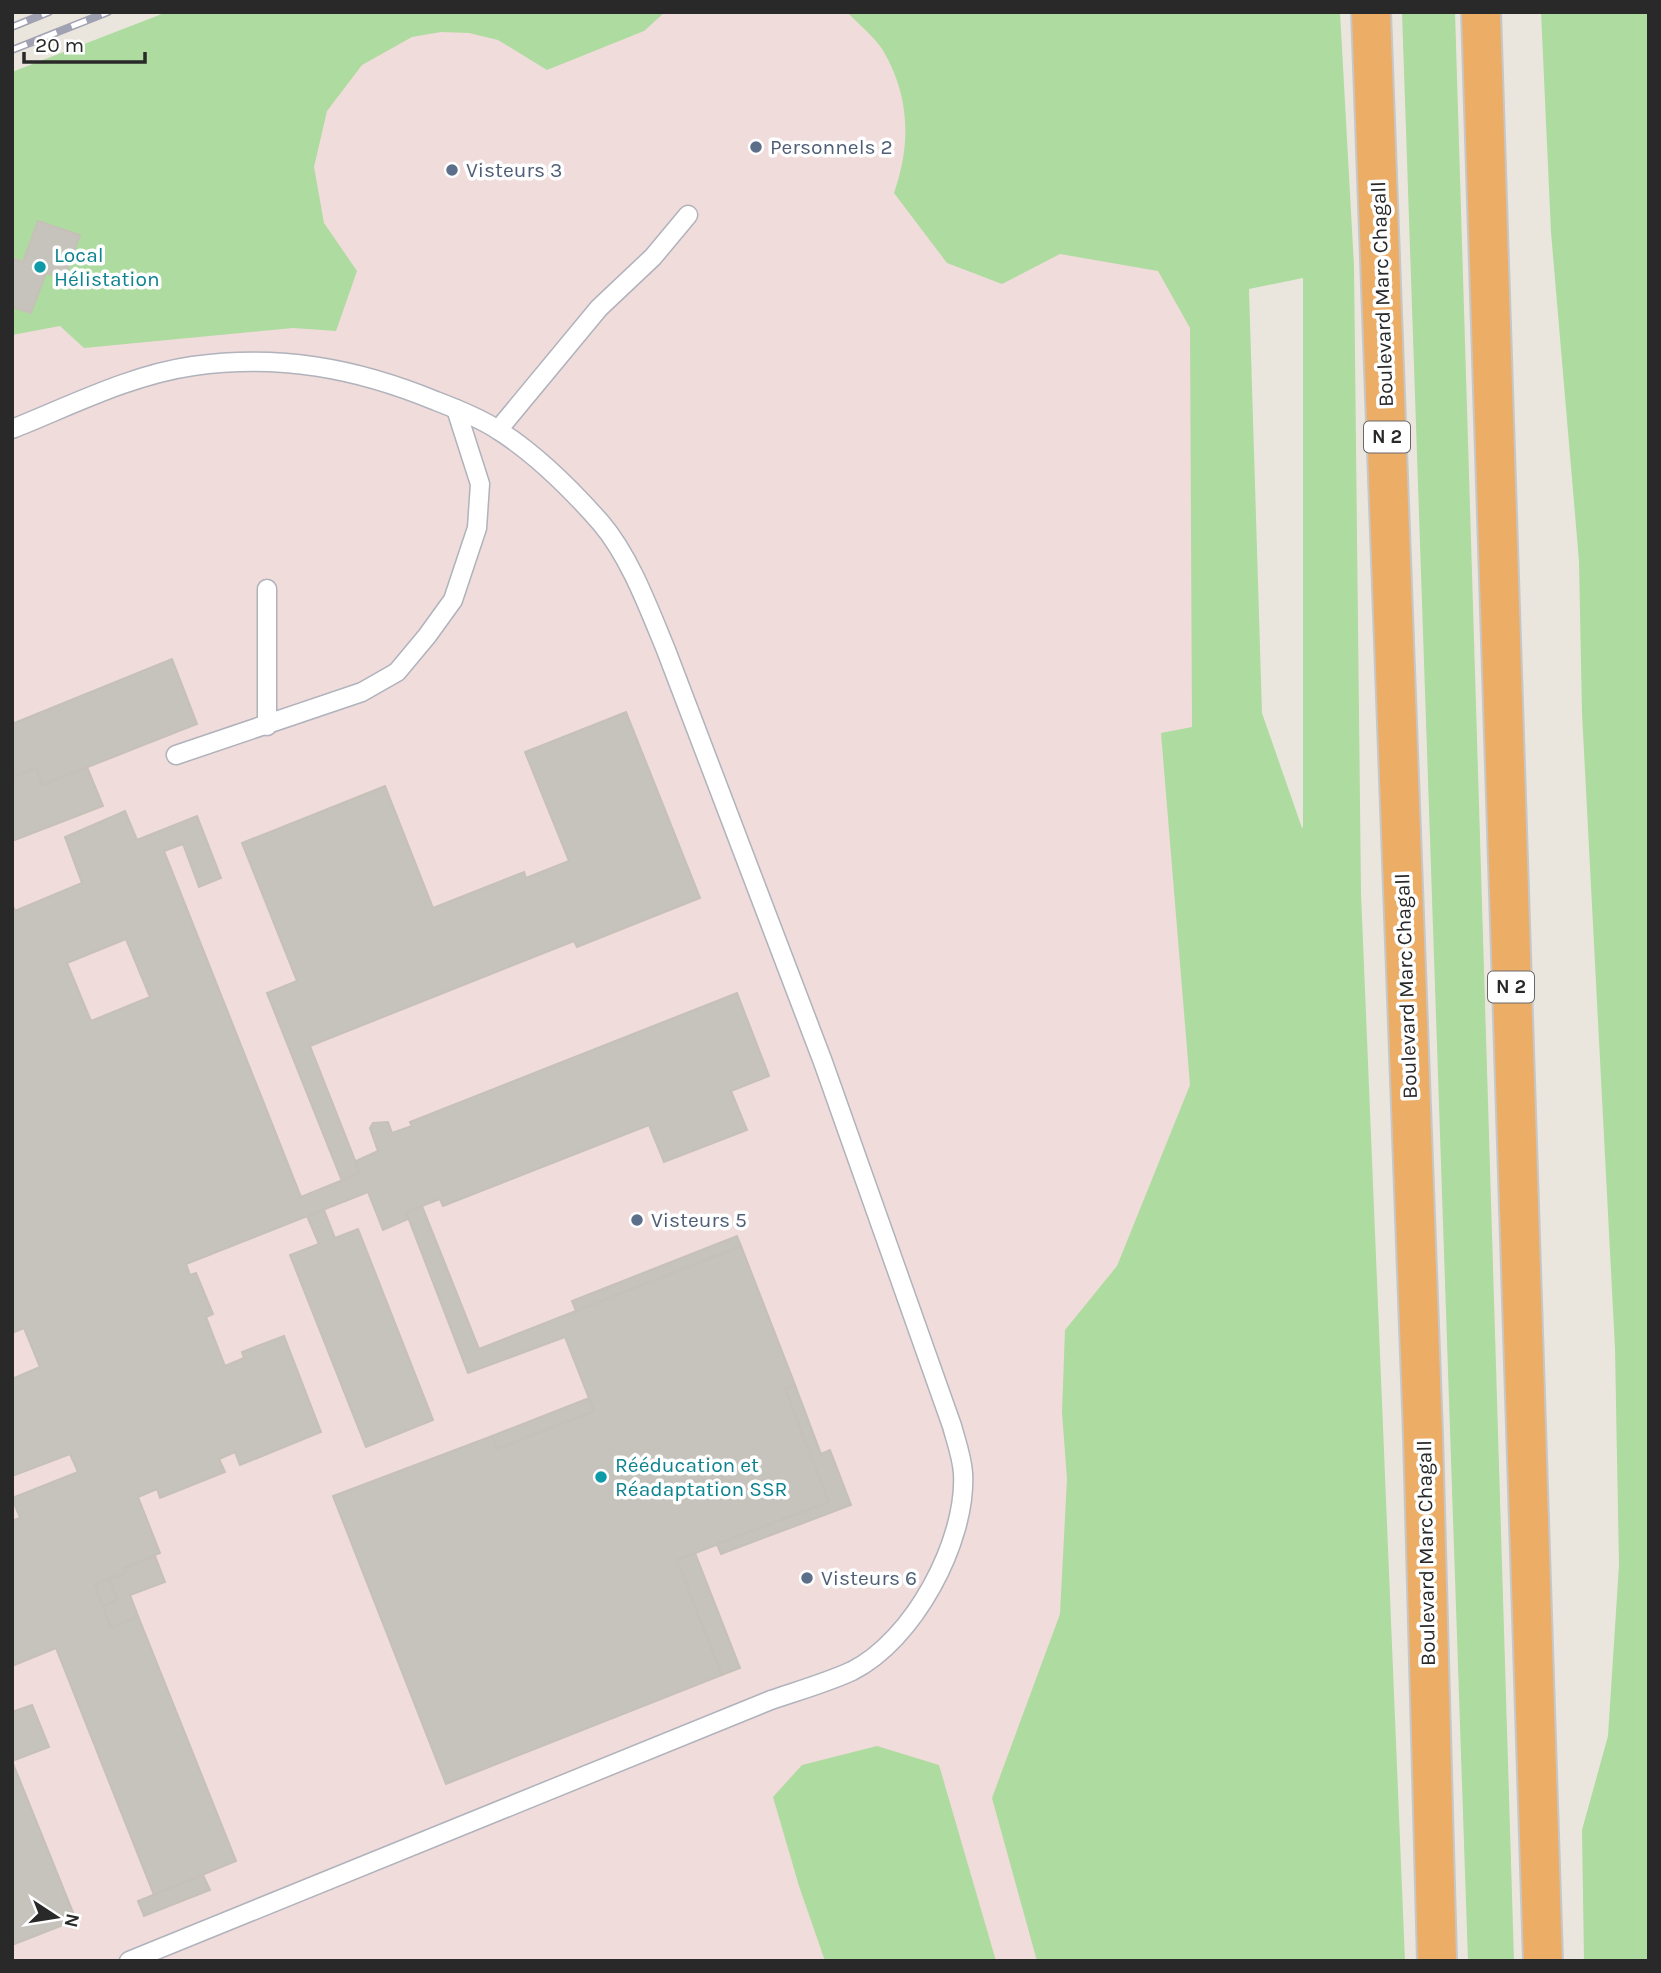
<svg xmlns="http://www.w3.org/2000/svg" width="1661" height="1973" viewBox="0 0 1661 1973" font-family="Karla,sans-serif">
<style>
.medical{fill:#f0dcdb}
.green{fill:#aedb9f;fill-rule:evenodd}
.building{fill:#c6c2bc;stroke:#c5c1b7;stroke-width:2;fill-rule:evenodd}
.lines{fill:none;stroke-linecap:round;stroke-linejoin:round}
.lane-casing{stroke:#b0b2bc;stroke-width:21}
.highway-casing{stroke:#c7c7c7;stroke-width:42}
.lane{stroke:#fff;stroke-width:18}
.highway{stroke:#ecad66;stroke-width:38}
.rail-casing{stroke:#a0a1b2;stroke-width:8}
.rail{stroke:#fff;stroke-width:5;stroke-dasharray:16;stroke-linecap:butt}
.service-dot{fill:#5c6f8a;stroke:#fff;stroke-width:2.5}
.culture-dot{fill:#0f9aa8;stroke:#fff;stroke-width:2.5}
.labels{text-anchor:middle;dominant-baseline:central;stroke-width:7;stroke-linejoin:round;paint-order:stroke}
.shield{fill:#fff;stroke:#696969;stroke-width:2}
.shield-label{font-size:19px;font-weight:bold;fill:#292929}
.service-label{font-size:21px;fill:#4e5e75;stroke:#fff;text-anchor:start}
.culture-label{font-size:21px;fill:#0d838f;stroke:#fff;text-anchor:start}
.street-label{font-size:21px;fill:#292929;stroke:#fff}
</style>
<rect width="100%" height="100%" fill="#eae6dd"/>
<!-- medical -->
<polygon class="medical" points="275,12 1236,12 1291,1961 12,1961 12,112"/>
<!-- green -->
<g class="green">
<polygon points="167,12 665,12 644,31 547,70 498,40 469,33 441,32 412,37 362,65 327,111 314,167 324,223 357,271 336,331 293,328 84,348 60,326 12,335 12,72"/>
<path d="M847 12H1340L1354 266 1361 893 1405 1961H1037L992 1798 1060 1614 1067 1479 1062 1412 1065 1330 1117 1266 1190 1085 1161 733 1192 727 1190 328 1158 271 1060 254 1002 284 947 263 894 193C911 144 910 98 884 52 876 38 858 24 847 12ZM1303 278V827L1302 828 1262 713 1249 289Z"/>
<polygon points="1402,12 1455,12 1514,1961 1468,1961"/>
<polygon points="1541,12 1649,12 1649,1961 1584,1961 1582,1830 1608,1736 1619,1565 1615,1348 1582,713 1579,561 1551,232"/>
<polygon points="877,1746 939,1765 996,1961 825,1961 799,1886 773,1797 802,1765"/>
</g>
<!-- building -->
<g class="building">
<polygon points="38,221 80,235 64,279 46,273 31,313 12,307 12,258 23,262"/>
<polygon points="172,659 197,724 42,785 36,768 12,777 12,724"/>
<polygon points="626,712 700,898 577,947 574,941 310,1046 360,1173 342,1181 267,993 297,981 242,843 385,786 433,908 524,872 526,878 569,861 525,752"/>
<polygon points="87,767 103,806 12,841 12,777 36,768 42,785"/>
<path d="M125 811 137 840 197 816 221 878 199 887 183 844 164 851 301 1197 360 1173 356 1161 378 1151 370 1128 373 1123 388 1122 392 1133 412 1126 410 1122 737 993 769 1076 731 1091 747 1130 664 1162 649 1125 443 1206 440 1199 406 1212 408 1219 383 1230 368 1192 186 1264 190 1275 196 1273 213 1314 206 1317 225 1366 244 1358 242 1352 284 1336 321 1432 240 1465 235 1452 219 1459 225 1472 160 1498 157 1489 138 1497 160 1553 124 1568 126 1573 95 1584 111 1628 138 1616 236 1861 154 1895 56 1648 12 1666V1521L20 1518 12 1498 78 1472 70 1454 12 1476V1379L40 1367 24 1328 12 1333V904L15 911 82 883 65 837ZM126 939 150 997 91 1021 67 963Z"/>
<polygon points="422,1206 479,1349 741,1246 795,1385 785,1389 829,1502 677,1560 722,1675 446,1784 333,1496 492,1436 497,1449 594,1411 565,1337 468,1373 406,1212"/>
<polygon points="324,1210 335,1238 358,1229 433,1420 366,1447 290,1255 319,1244 307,1216"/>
<polygon points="737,1236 741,1246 576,1311 572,1301"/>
<polygon points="795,1385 821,1454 830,1450 851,1505 721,1554 717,1544 829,1502 785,1389"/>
<polygon points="589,1398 594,1411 497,1449 492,1436"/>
<polygon points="695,1553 740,1668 722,1675 677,1560"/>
<polygon points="155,1556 165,1582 130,1595 138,1616 111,1628 103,1606 117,1600 109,1579 126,1573 124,1568"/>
<polygon points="109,1579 117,1600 103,1606 95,1584"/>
<polygon points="32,1705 49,1747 12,1761 12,1712"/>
<polygon points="12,1761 76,1920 12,1945"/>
<polygon points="203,1875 210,1890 144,1916 138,1901"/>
</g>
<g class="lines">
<!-- lane casing -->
<g class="lane-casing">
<g id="lane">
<path d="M12 429C70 406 130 375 193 366 279 354 356 368 436 401 457 409 480 418 498 430 536 454 572 490 601 523 630 557 649 609 666 650L823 1062 952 1426C956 1441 962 1457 963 1473 967 1541 913 1641 852 1671 826 1683 797 1691 771 1700L129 1961"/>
<polyline points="498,430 599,308 653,257 688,215"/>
<polyline points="267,589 267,726"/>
<polyline points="176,755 362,692 397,672 427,636 453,600 477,528 480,484 456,409"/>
</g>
</g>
<!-- highway casing -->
<g class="highway-casing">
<g id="highway">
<polyline points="1371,12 1423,1435 1437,1961"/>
<polyline points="1481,12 1543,1961"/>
</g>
</g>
<!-- lane -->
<use href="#lane" class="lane"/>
<!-- highway -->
<use href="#highway" class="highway"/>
<!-- rail casing -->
<g class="rail-casing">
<g id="rail">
<polyline points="12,27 49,12"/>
<polyline points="12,50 108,12"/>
</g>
</g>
<!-- rail -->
<use href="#rail" class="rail"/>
</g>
<!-- markers -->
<g class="service-dot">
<circle cx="756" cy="147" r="7"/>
<circle cx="452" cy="170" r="7"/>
<circle cx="637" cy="1220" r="7"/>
<circle cx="807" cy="1578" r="7"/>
</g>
<g class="culture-dot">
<circle cx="40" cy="267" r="7"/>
<circle cx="601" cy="1477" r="7"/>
</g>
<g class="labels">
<!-- shield labels -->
<g class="shield">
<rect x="1364" y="421.5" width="46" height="31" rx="5"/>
<rect x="1488" y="971.5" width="46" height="31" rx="5"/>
</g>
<g class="shield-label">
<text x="1387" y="437">N 2</text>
<text x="1511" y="987">N 2</text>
</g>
<!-- service labels -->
<g class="service-label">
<text x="770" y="147">Personnels 2</text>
<text x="466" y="170">Visteurs 3</text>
<text x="651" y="1220">Visteurs 5</text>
<text x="821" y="1578">Visteurs 6</text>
</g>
<!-- culture labels -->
<g class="culture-label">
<text x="54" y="255">Local<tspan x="54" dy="24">Hélistation</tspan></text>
<text x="615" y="1465">Rééducation et<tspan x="615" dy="24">Réadaptation SSR</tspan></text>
</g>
<!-- street labels -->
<g class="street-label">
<text transform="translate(1382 294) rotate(-92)">Boulevard Marc Chagall</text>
<text transform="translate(1406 986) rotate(-92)">Boulevard Marc Chagall</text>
<text transform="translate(1426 1553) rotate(-91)">Boulevard Marc Chagall</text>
</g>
</g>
<!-- border -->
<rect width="1661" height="1973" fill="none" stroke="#292929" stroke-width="28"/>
<!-- north arrow -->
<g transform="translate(56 1917) rotate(102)" stroke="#ffffff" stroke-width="5" paint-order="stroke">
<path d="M0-5L12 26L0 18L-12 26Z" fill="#292929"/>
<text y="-10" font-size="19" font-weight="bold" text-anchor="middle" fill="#292929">N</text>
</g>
<!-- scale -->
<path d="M24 52v10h121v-10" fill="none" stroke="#292929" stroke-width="3.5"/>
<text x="35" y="52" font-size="21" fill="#292929" stroke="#ffffff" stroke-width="5" paint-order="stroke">20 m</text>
</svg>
